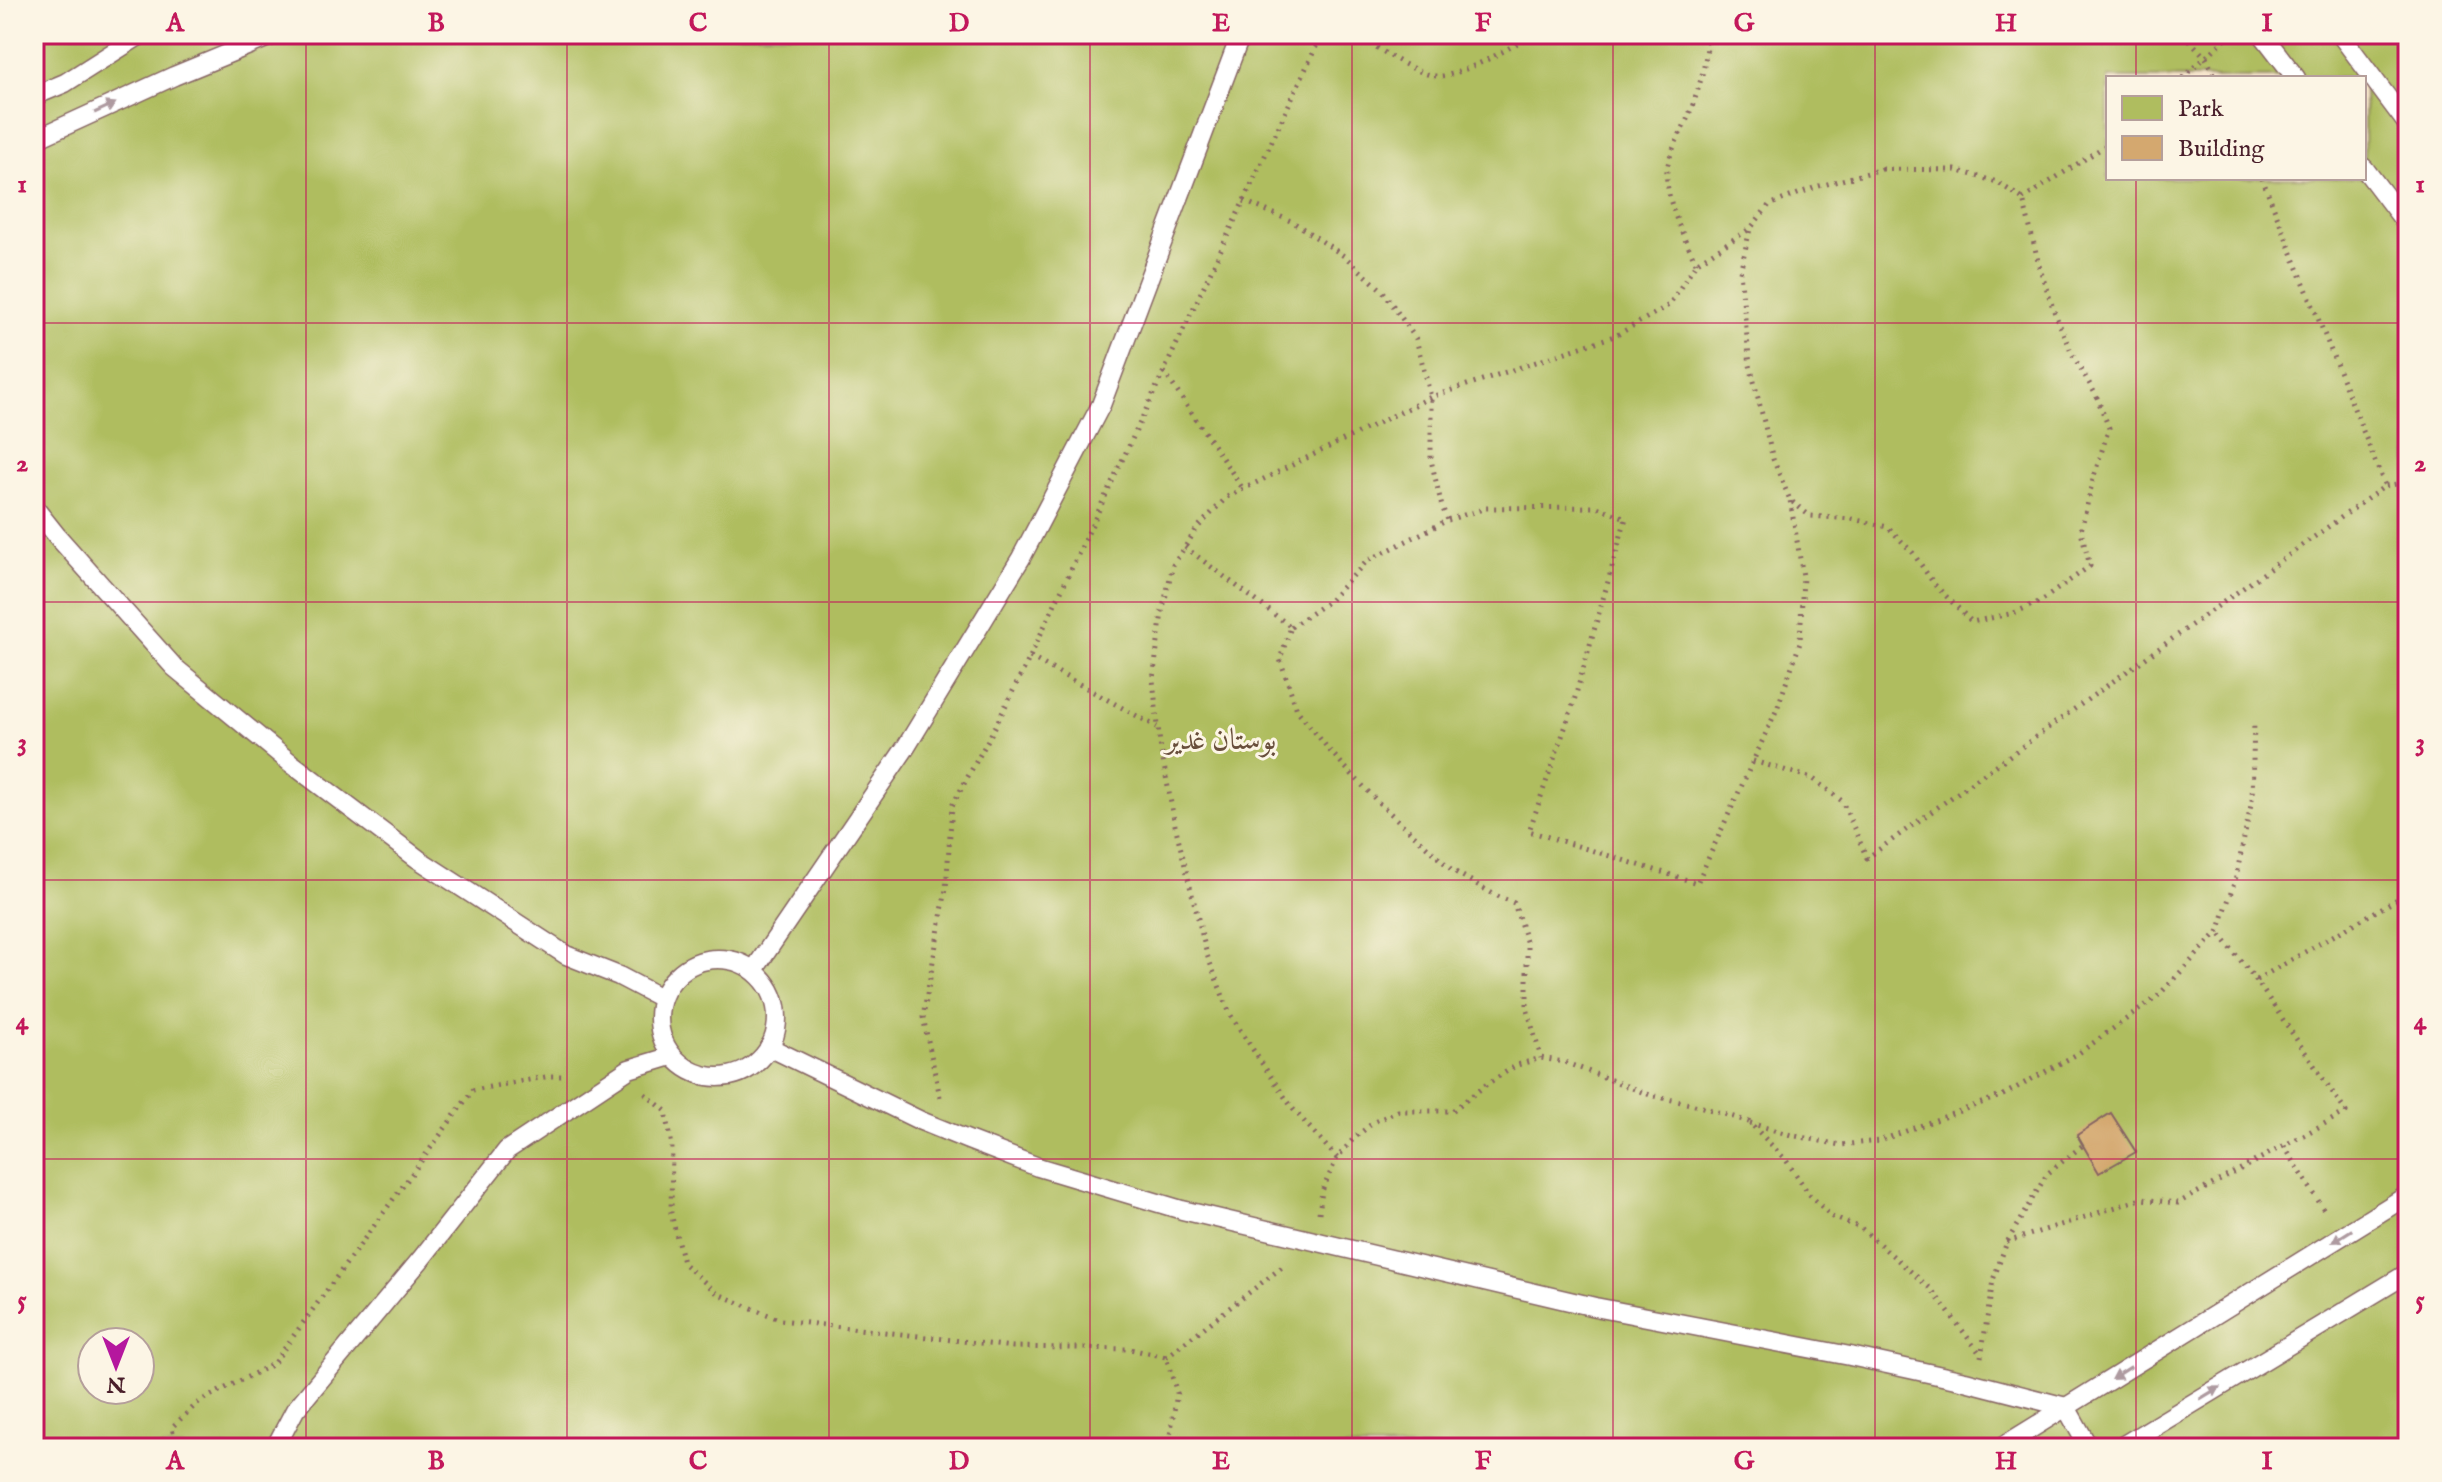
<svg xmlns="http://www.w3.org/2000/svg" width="2442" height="1482" viewBox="0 0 2442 1482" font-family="'IM FELL English',Amiri,serif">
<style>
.green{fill:#afbd5f;stroke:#7c6e45;stroke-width:2;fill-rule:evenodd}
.building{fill:#d4a86f}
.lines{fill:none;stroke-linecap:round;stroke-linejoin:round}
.lane-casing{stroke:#866463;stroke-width:21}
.path{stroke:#866463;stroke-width:5;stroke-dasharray:2 6;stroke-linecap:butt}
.lane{stroke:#fff;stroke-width:18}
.oneway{fill:#ae9aa0}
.grid{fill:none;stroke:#c2185b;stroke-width:2;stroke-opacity:0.55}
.labels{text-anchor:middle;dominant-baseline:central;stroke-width:6;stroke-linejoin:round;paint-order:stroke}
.park-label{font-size:30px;fill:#684e3b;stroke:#fcf5e5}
.neatline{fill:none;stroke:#c2185b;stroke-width:3}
.grid-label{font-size:26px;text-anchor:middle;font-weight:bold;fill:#c2185b}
</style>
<rect width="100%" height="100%" fill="#fcf5e5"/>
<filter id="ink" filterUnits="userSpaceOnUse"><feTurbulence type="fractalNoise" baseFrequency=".0125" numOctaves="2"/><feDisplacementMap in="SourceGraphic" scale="16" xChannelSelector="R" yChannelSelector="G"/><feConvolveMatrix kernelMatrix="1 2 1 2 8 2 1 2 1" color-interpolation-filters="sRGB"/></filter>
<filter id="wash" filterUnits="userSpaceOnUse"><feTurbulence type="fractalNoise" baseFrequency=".006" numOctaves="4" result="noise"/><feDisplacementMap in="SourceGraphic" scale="32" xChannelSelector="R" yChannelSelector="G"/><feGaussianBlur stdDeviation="1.8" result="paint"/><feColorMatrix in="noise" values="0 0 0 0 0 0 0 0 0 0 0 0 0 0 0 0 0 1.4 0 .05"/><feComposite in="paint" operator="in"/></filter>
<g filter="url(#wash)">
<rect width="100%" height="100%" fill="#f6e4ca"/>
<!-- green -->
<path class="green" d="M34 34H2408V1448H34ZM2108 78H2364V178H2108ZM92 1342H140V1390H92Z"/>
<g id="blocks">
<!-- building -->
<polygon class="building" points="2111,1113 2136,1152 2099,1173 2077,1135"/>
</g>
</g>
<g filter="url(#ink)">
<use href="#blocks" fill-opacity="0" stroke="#866463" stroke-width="2"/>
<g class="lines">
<!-- lane casing -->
<g class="lane-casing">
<g id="lane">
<polyline points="2262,34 2296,78"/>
<polyline points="2340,34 2408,125"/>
<polyline points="34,96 65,83 142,34"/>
<polyline points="34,140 174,76 276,34"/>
<polyline points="2364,168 2408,226"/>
<polyline points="34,507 57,536 174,667 292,764 418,859 566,955 619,976 661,998"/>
<circle cx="718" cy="1018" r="59"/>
<polyline points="754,970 906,747 1021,558 1101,405 1241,34"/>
<polyline points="769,1047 921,1121 968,1140 1038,1167 1182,1210 1595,1307 1850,1356 1965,1381 2066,1407 2089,1448"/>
<polyline points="275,1448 295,1410 421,1259 507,1150 629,1069 672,1056"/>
<polyline points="2000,1448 2408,1195"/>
<polyline points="2119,1448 2408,1273"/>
</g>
</g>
<!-- path -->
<g class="path">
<path d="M1357 34C1374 46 1420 78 1441 76 1467 73 1510 48 1533 34"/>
<polyline points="2184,34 2206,58 2216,78"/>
<polyline points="2183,78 2231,34"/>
<polygon points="1882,169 1955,170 1997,182 2023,199 2040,269 2054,311 2071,352 2096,395 2109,428 2093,479 2081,531 2090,566 2041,601 2014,613 1972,622 1934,584 1913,553 1888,527 1852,519 1810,516 1790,500 1773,459 1750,365 1740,272 1750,229 1769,205 1816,187"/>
<polyline points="2262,178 2385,486"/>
<polyline points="2023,199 2108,144"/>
<polyline points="1244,201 1293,222 1344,256 1383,291 1416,339 1431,397 1431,460 1442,507 1448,520"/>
<path d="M1696 263C1684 237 1670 210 1667 182 1664 157 1682 134 1690 112 1700 87 1707 60 1708 34"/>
<polyline points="1164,372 1243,489"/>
<polyline points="1185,547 1291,627 1280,659 1297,710 1330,751 1378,802 1452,870 1495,895 1514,903 1527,944 1527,1008 1541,1058"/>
<polyline points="1291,627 1329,601 1367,561 1448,520 1486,508 1597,507 1626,518 1572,708 1529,831 1697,883 1777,709 1800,643 1803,576 1790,500"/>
<polyline points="1030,657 1157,727"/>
<polyline points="1753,761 1812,778 1842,801 1867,858 2385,486 2408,482"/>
<polyline points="2256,980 2408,893"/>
<polyline points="645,1094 666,1111 672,1146 671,1213 683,1263 718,1294 781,1320 1013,1347 1130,1349 1166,1357 1177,1393 1168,1448"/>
<polyline points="940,1097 923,1017 946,889 952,806 995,727 1030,657 1322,34"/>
<polyline points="1750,1123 1791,1135 1840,1145 1879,1141 2003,1095 2079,1053 2157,997 2218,932 2236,877 2252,800 2254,722"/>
<polyline points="2284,1146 2326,1213"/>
<polyline points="1337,1158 1293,1109 1259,1059 1230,1014 1207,955 1175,825 1160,744 1153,680 1162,612 1173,565 1198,527 1227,497 1431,397 1617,335 1669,305 1696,263 1748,230"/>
<polyline points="1319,1213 1322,1191 1337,1158 1354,1138 1374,1122 1398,1111 1452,1111 1487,1084 1517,1065 1541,1058 1564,1062 1650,1095 1699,1106 1749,1122 1786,1160 1809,1194 1832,1217 1861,1228 1931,1289 1981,1355"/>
<polyline points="2007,1242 2141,1199 2178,1203 2346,1112 2256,980 2218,932"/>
<polyline points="1166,1357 1286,1264"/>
<polyline points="1981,1357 1993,1280 2007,1242 2047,1174 2083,1145"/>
<polyline points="176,1448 172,1427 200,1401 273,1364 473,1090 551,1076 565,1076"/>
</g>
<!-- lane -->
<use href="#lane" class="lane"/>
</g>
<!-- one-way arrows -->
<defs><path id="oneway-solid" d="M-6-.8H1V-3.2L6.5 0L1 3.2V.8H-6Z" transform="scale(2)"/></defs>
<g class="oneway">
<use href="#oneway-solid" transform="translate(105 108) rotate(-25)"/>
<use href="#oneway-solid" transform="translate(2342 1236) rotate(148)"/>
<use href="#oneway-solid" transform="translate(2121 1373) rotate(148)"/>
<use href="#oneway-solid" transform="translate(2210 1393) rotate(-31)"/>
</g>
</g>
<!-- grid -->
<path class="grid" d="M306 34V1448M567 34V1448M829 34V1448M1090 34V1448M1352 34V1448M1613 34V1448M1875 34V1448M2136 34V78M2136 178V1448M34 323H2408M34 602H2408M34 880H2408M34 1159H2408"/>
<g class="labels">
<!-- park labels -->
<g class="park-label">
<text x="1221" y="741">بوستان غدیر</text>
</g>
</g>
<!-- margin -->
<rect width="2442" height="1482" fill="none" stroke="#fcf5e5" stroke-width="88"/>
<!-- legend -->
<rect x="2106" y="76" width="260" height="104" fill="#fcf5e5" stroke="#b59f9b" stroke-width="2"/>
<rect x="2122" y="96" width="40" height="24" fill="#afbd5f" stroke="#b59f9b" stroke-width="2"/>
<text x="2178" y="116" font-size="24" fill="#4a1f2b">Park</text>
<rect x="2122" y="136" width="40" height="24" fill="#d4a86f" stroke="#b59f9b" stroke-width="2"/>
<text x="2178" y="156" font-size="24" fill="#4a1f2b">Building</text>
<!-- north arrow -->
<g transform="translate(116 1366) rotate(180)"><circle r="38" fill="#fcf5e5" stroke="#b59f9b" stroke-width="2"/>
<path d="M0-6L14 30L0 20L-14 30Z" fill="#b5179e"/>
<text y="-12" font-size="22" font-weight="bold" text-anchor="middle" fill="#4a1f2b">N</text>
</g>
<rect x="44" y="44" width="2354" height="1394" class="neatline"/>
<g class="grid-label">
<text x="175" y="31">A</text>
<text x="436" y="31">B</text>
<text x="698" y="31">C</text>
<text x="959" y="31">D</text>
<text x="1221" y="31">E</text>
<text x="1483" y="31">F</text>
<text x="1744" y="31">G</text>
<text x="2006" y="31">H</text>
<text x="2267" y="31">I</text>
<text x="22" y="192">1</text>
<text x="2420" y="192">1</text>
<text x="22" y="471">2</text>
<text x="2420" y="471">2</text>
<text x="22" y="750">3</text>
<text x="2420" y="750">3</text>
<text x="22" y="1029">4</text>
<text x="2420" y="1029">4</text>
<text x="22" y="1308">5</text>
<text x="2420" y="1308">5</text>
<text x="175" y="1469">A</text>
<text x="436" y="1469">B</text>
<text x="698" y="1469">C</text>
<text x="959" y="1469">D</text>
<text x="1221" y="1469">E</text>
<text x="1483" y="1469">F</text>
<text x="1744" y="1469">G</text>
<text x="2006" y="1469">H</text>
<text x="2267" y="1469">I</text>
</g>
</svg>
